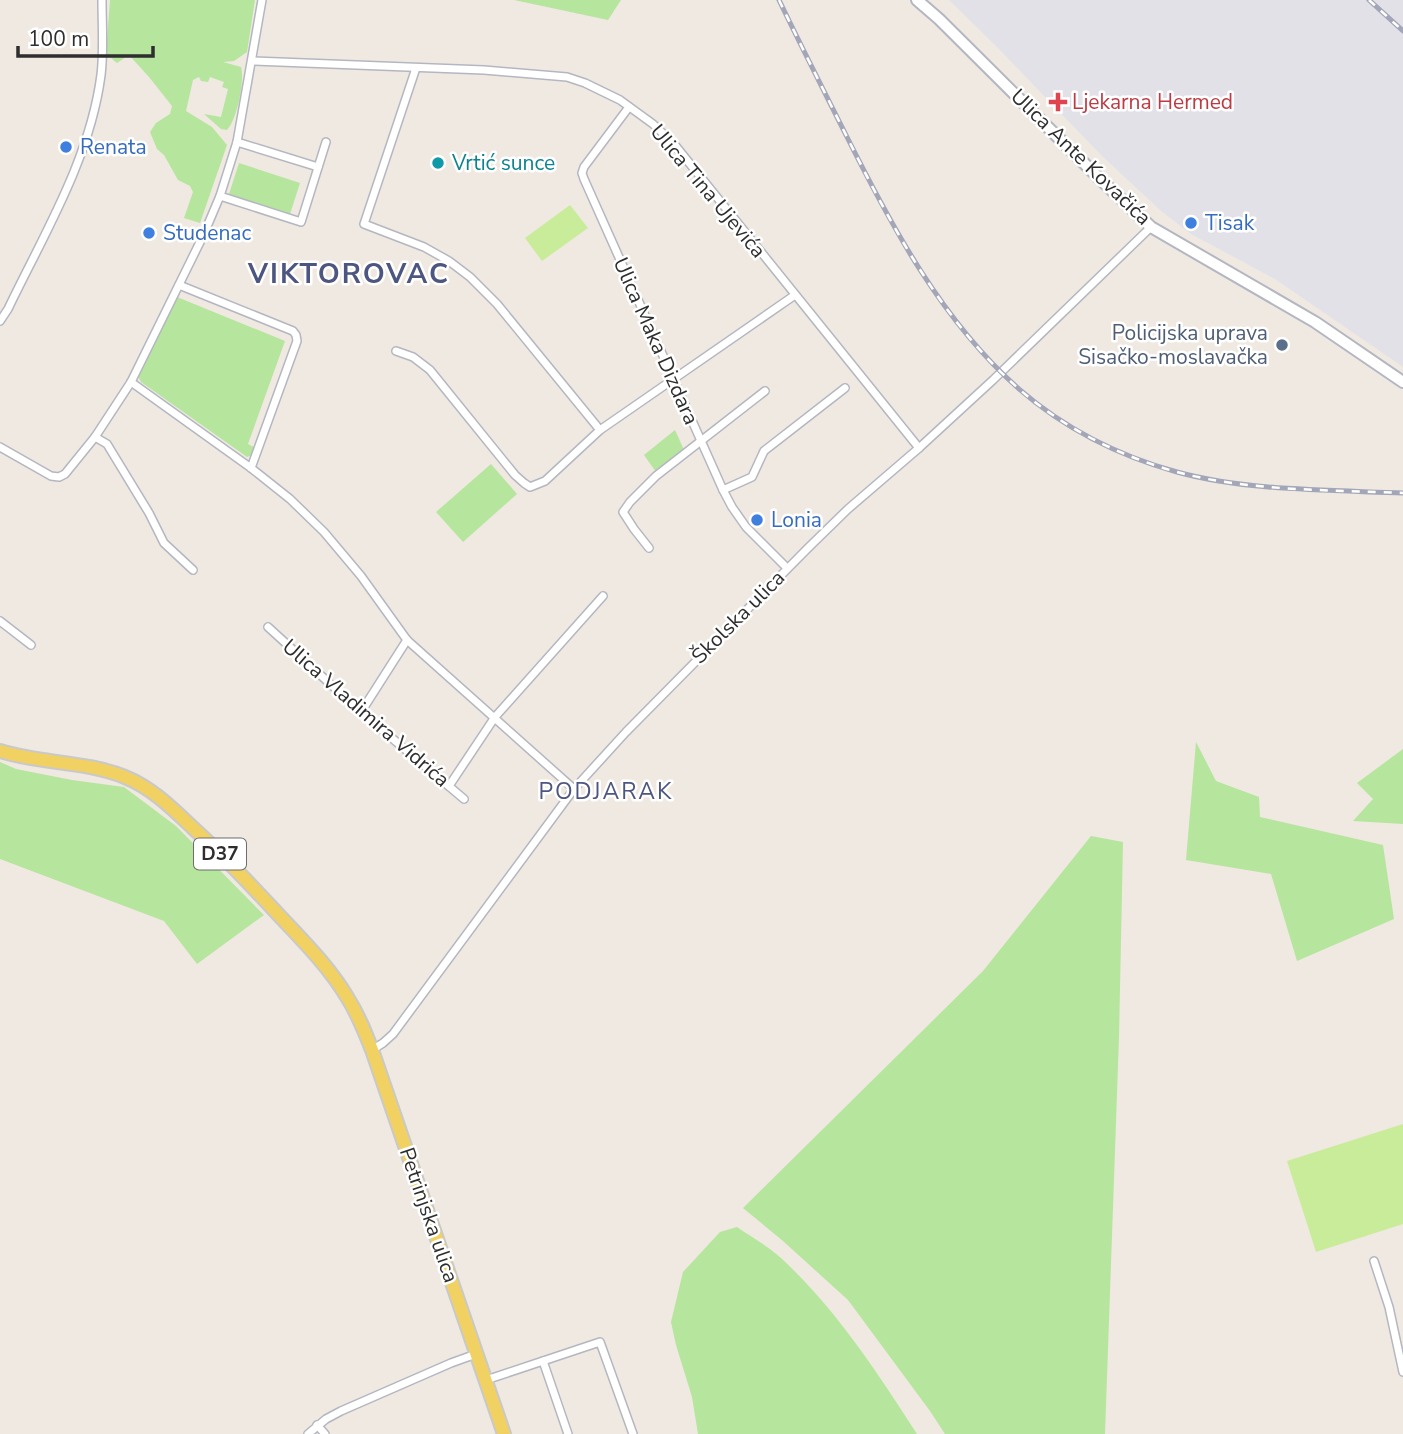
<svg xmlns="http://www.w3.org/2000/svg" width="1403" height="1434" viewBox="0 0 1403 1434" font-family="'Nunito Sans',sans-serif">
<style>
.industrial{fill:#e3e1e8}
.green{fill:#b6e59e}
.pitch{fill:#c9ec9a}
.lines{fill:none;stroke-linecap:round;stroke-linejoin:round}
.street-casing{stroke:#b4b7c1;stroke-width:10}
.secondary-casing{stroke:#b4b7c1;stroke-width:14}
.primary-casing{stroke:#c9c9c9;stroke-width:16}
.street{stroke:#fff;stroke-width:7}
.secondary{stroke:#fff;stroke-width:10}
.primary{stroke:#f2d163;stroke-width:12}
.rail-casing{stroke:#a3a6b8;stroke-width:5}
.rail{stroke:#fff;stroke-width:2.5;stroke-dasharray:8;stroke-linecap:butt}
.health-dot{fill:#e0444e;stroke:#fff;stroke-width:2.5}
.shop-dot{fill:#3f7fe0;stroke:#fff;stroke-width:2.5}
.culture-dot{fill:#0f9aa8;stroke:#fff;stroke-width:2.5}
.service-dot{fill:#5c6f8a;stroke:#fff;stroke-width:2.5}
.labels{text-anchor:middle;dominant-baseline:central;stroke-width:5;stroke-linejoin:round;paint-order:stroke}
.shield{fill:#fff;stroke:#6d6d6d;stroke-width:2}
.shield-label{font-size:19px;font-weight:bold;fill:#2e2e2e}
.health-label{font-size:21px;fill:#be3a42;stroke:#fff;text-anchor:start}
.shop-label{font-size:21px;fill:#366cbe;stroke:#fff;text-anchor:start}
.street-label{font-size:21px;fill:#2e2e2e;stroke:#fff}
.culture-label{font-size:21px;fill:#0d838f;stroke:#fff;text-anchor:start}
.service-label{font-size:21px;fill:#4e5e75;stroke:#fff;text-anchor:end}
.neighbourhood-label{font-size:23px;letter-spacing:2px;fill:#4d5680;stroke:#fff}
.district-label{font-size:28px;font-weight:bold;letter-spacing:2px;fill:#4d5680;stroke:#fff}
</style>
<rect width="100%" height="100%" fill="#efe9e1"/>
<!-- industrial -->
<polygon class="industrial" points="949,0 1403,0 1403,367 1275,279 1191,234 1160,210 1102,156 998,48"/>
<!-- green -->
<g class="green">
<path d="M110 0H255L247 52 234 61 223 62 241 67C245 80 237 120 227 130L221 129 204 114 221 117 228 89 222 87 224 82 210 77 208 82 201 81 199 77 193 80 186 111 212 127 227 145 200 223 184 218 193 192 190 186 178 180 164 155 157 149 150 132 156 123 170 114 172 106 149 77 129 55 117 63 106 54Z"/>
<polygon points="514,0 621,0 608,20"/>
<polygon points="239,163 300,183 290,214 229,194"/>
<polygon points="177,297 285,341 248,444 254,447 252,455 247,457 141,382 138,376"/>
<polygon points="675,430 684,450 656,472 644,455"/>
<polygon points="491,464 517,494 463,542 436,512"/>
<polygon points="1196,742 1216,781 1259,797 1260,817 1383,845 1394,919 1297,961 1271,874 1186,860"/>
<polygon points="1403,749 1403,824 1353,821 1373,799 1357,783"/>
<polygon points="0,762 16,769 72,780 124,787 176,826 264,915 197,964 164,921 0,859"/>
<polygon points="1091,836 1123,842 1119,1037 1105,1434 945,1434 930,1411 848,1300 783,1241 743,1208 983,971"/>
<path d="M737 1227C751 1237 768 1246 781 1258 836 1309 877 1372 917 1434H698L692 1397 676 1345 671 1322 683 1272 720 1232Z"/>
</g>
<!-- pitch -->
<g class="pitch">
<polygon points="570,205 588,228 542,261 525,238"/>
<polygon points="1403,1124 1403,1224 1316,1252 1287,1161"/>
</g>
<g class="lines">
<!-- street casing -->
<g class="street-casing">
<g id="street">
<polyline points="252,61 484,70 567,77 585,83 620,100 653,124 674,144 919,448"/>
<polyline points="416,68 364,224 424,247 449,261 470,277 497,304 600,430"/>
<polyline points="629,107 584,167 582,173 584,179 723,490 732,507 746,527 787,568"/>
<polyline points="237,142 318,167"/>
<polyline points="220,196 301,222 326,142"/>
<polyline points="179,285 293,331 296,335 297,341 251,468"/>
<path d="M0 321 8 309C44 234 90 159 101 75 104 51 102 25 102 0"/>
<polyline points="396,351 413,357 430,370 515,475 524,483 530,487 545,481 600,430 795,295"/>
<polyline points="131,382 251,468 290,499 324,532 361,576 407,640 574,789"/>
<polyline points="95,437 107,444 149,513 164,543 193,570"/>
<polyline points="0,447 51,476 59,477 65,474 95,437 131,382 203,236 220,196 237,142 262,0"/>
<polyline points="723,490 752,477 764,451 845,388"/>
<polyline points="649,548 634,529 623,512 630,502 656,476 765,391"/>
<polyline points="0,621 31,645"/>
<polyline points="268,627 361,712 464,799"/>
<polyline points="361,712 407,640"/>
<polyline points="449,786 495,717 603,596"/>
<polyline points="372,1050 383,1043 393,1034 574,789 626,732 808,548 848,509 919,448 993,380 1151,227"/>
<polyline points="1374,1261 1389,1307 1403,1372"/>
<polyline points="543,1361 600,1342 633,1434"/>
<polyline points="486,1380 543,1361 568,1434"/>
<polyline points="317,1425 325,1434"/>
<polyline points="308,1434 326,1419 341,1411 451,1363 476,1354"/>
</g>
</g>
<!-- secondary casing -->
<g class="secondary-casing">
<polyline id="secondary" points="917,0 939,19 1101,180 1151,227 1315,322 1403,382"/>
</g>
<!-- primary casing -->
<g class="primary-casing">
<path id="primary" d="M0 751C41 764 86 761 125 777 152 788 172 808 193 828 222 854 249 883 275 911 300 938 328 965 347 997 358 1014 365 1032 372 1050L504 1434"/>
</g>
<!-- street -->
<use href="#street" class="street"/>
<!-- secondary -->
<use href="#secondary" class="secondary"/>
<!-- primary -->
<use href="#primary" class="primary"/>
<!-- rail casing -->
<g class="rail-casing">
<g id="rail">
<path d="M779 0C801 46 824 91 847 137 892 227 942 321 1019 389 1064 428 1119 456 1177 472 1246 491 1331 490 1403 493"/>
<polyline points="1369,0 1403,31"/>
</g>
</g>
<!-- rail -->
<use href="#rail" class="rail"/>
</g>
<!-- markers -->
<path class="health-dot" d="M1054.5 91.5h7v7h7v7h-7v7h-7v-7h-7v-7h7z"/>
<g class="shop-dot">
<circle cx="66" cy="147" r="7"/>
<circle cx="1191" cy="223" r="7"/>
<circle cx="149" cy="233" r="7"/>
<circle cx="757" cy="520" r="7"/>
</g>
<circle class="culture-dot" cx="438" cy="163" r="7"/>
<circle class="service-dot" cx="1282" cy="345" r="7"/>
<g class="labels">
<!-- shield labels -->
<rect class="shield" x="194" y="838.5" width="52" height="31" rx="5"/>
<g class="shield-label">
<text x="220" y="854">D37</text>
</g>
<!-- health labels -->
<g class="health-label">
<text x="1072" y="102">Ljekarna Hermed</text>
</g>
<!-- shop labels -->
<g class="shop-label">
<text x="80" y="147">Renata</text>
<text x="1205" y="223">Tisak</text>
<text x="163" y="233">Studenac</text>
<text x="771" y="520">Lonia</text>
</g>
<!-- street labels -->
<g class="street-label">
<text transform="translate(1081 157) rotate(44)">Ulica Ante Kovačića</text>
<text transform="translate(708 191) rotate(50)">Ulica Tina Ujevića</text>
<text transform="translate(656 341) rotate(66)">Ulica Maka Dizdara</text>
<text transform="translate(738 617) rotate(-45)">Školska ulica</text>
<text transform="translate(366 713) rotate(41)">Ulica Vladimira Vidrića</text>
<text transform="translate(429 1215) rotate(71)">Petrinjska ulica</text>
</g>
<!-- culture labels -->
<g class="culture-label">
<text x="452" y="163">Vrtić sunce</text>
</g>
<!-- service labels -->
<g class="service-label">
<text x="1268" y="333">Policijska uprava<tspan x="1268" dy="24">Sisačko-moslavačka</tspan></text>
</g>
<!-- neighbourhood labels -->
<g class="neighbourhood-label">
<text x="606" y="791">PODJARAK</text>
</g>
<!-- district labels -->
<g class="district-label">
<text x="349" y="274">VIKTOROVAC</text>
</g>
</g>
<!-- scale -->
<path d="M18 46v10h135v-10" fill="none" stroke="#2e2e2e" stroke-width="3.5"/>
<text x="28" y="46" font-size="21" fill="#2e2e2e" stroke="#ffffff" stroke-width="5" paint-order="stroke">100 m</text>
</svg>
